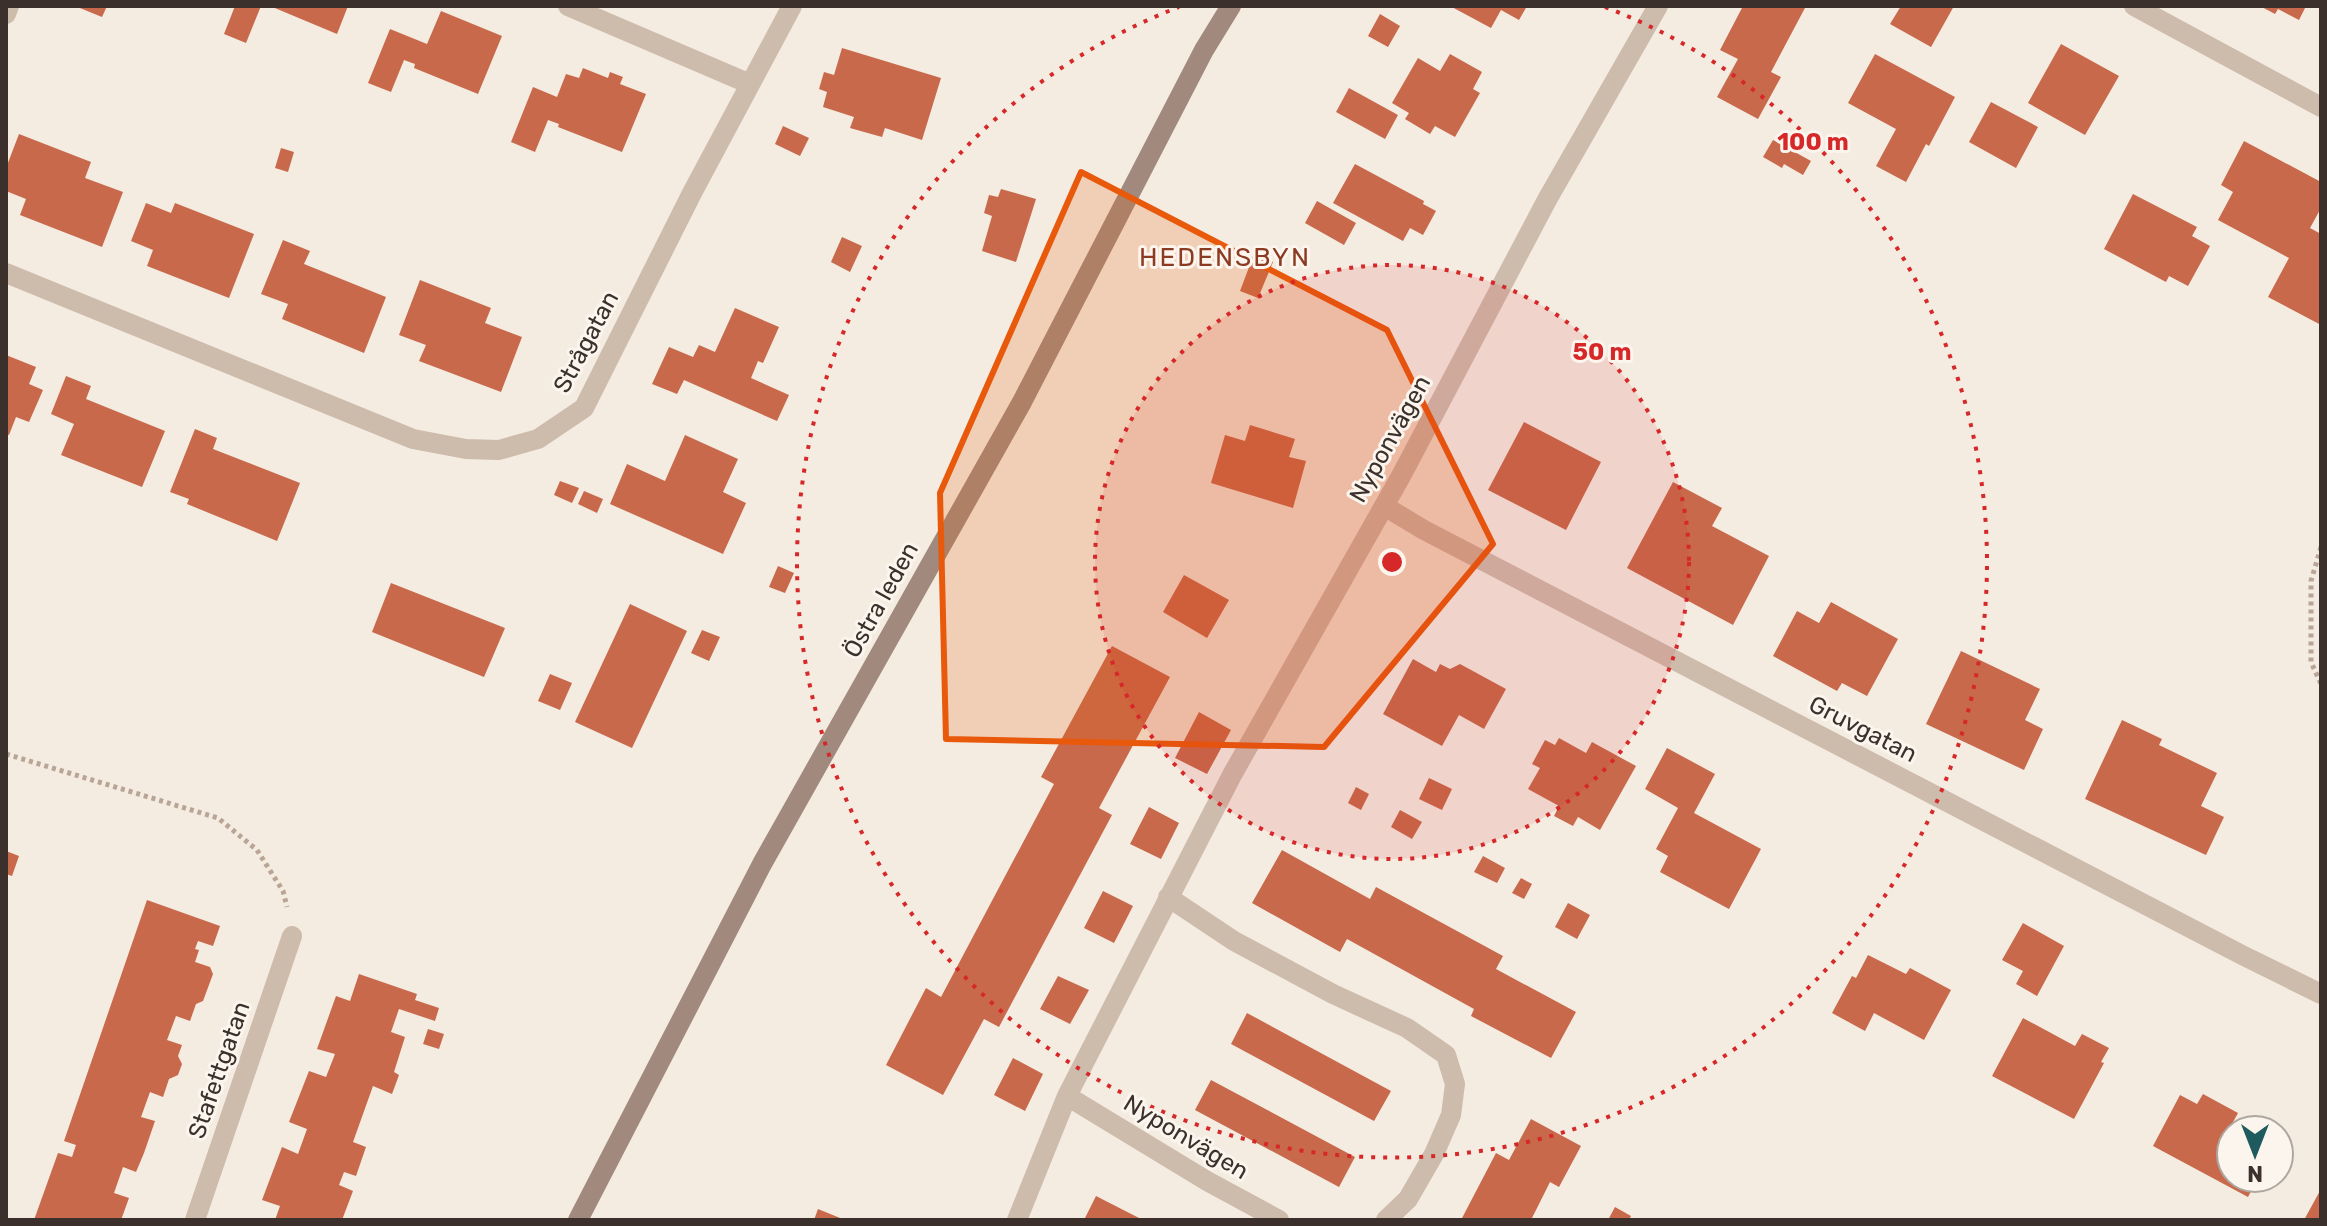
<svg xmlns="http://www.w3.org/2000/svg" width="2327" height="1226" viewBox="0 0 2327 1226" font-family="Rubik,sans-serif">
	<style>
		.building { fill: #c8694b }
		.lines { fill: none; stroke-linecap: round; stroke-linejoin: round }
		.path { stroke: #b9a596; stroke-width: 5; stroke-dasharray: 4 4; stroke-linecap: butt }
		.street { stroke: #cdbbac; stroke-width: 20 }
		.secondary { stroke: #a18a7d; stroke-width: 20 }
		.marked { fill: #e8590c; fill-opacity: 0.2; stroke: #e8590c; stroke-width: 6; stroke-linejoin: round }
		.ring { fill: none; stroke: #d62828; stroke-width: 4; stroke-dasharray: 4 8 }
		.labels { text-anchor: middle; stroke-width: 6; stroke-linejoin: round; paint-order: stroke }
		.street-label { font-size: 24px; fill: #3b302b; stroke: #fbf5ee }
		.neighbourhood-label { font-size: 26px; letter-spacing: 2px; fill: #8c3b22; stroke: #fbf5ee }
		.centre { fill: #d62828; stroke: #fbf5ee; stroke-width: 4 }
		.ring-label { font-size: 24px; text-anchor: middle; font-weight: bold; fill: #d62828; stroke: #fbf5ee; stroke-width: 6; stroke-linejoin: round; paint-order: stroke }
	</style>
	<rect width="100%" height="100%" fill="#f4ebe1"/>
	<path class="building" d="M75,6h32l-5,11z
		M235,6h26l-15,37 -22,-9z
		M270,6h78l-11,28z
		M1450,6h77l-8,14 -18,-10 -10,18z
		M1743,6h63l-35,66 10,5 -23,42 -41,-22 21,-38 -18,-9z
		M1901,6h53l-23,41 -41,-23z
		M2260,6h46l-7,14 -21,-11 -3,5z
		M441,11l61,25 -24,58 -64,-26 1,-4 -11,-4 -13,32 -23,-9 22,-54 37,15z
		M1380,14l20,12 -12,21 -20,-11z
		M2061,44l58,32 -34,59 -57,-32z
		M842,48l99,30 -19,62 -37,-12 -3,9 -32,-9 4,-11 -31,-10 4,-15 -8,-3 5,-17 10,3z
		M1450,54l32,18 -9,17 7,4 -25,44 -20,-11 -5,8 -25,-15 4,-6 -17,-10 26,-45 22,13z
		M1875,54l80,43 -26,49 -3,-2 -20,38 -30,-16 20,-37 -48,-26z
		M583,68l25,10 2,-6 13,5 -3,7 26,10 -24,58 -64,-25 1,-3 -11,-4 -13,32 -24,-10 22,-55 24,10 9,-23 13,4z
		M1349,88l49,27 -13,24 -49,-27z
		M1991,102l47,25 -22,41 -47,-26z
		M783,126l26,12 -9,18 -25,-12z
		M19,134l72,28 -6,16 38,14 -21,55 -82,-32 6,-16 -20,-8v-23z
		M1773,140l38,21 -8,14 -19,-11 -2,4 -19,-11z
		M2244,141l77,41v26l-11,20 11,6v91l-53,-28 21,-39 -71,-38 15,-28 -12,-7z
		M281,148l13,4 -6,20 -13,-4z
		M1355,164l69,37 -1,3 13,7 -13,24 -13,-7 -7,13 -70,-38z
		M1001,189l35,10 -20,63 -34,-11 10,-35 -8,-3 5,-18 9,2z
		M2133,194l64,33 -5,9 18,10 -22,40 -19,-10 -3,6 -62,-33z
		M1317,201l39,22 -12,22 -39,-22z
		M146,203l25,10 4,-10 79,31 -25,64 -82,-32 6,-16 -22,-9z
		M842,237l20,9 -12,26 -19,-10z
		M283,240l27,11 -6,13 82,33 -22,56 -82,-34 6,-15 -27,-10z
		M1254,254l19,8 -15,36 -18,-7z
		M420,280l71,28 -6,15 37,14 -21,55 -82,-31 7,-16 -27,-10z
		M735,308l44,19 -16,36 -5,-2 -7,17 38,17 -12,26 -93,-41 -7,14 -25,-10 17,-37 24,10 6,-12 16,7z
		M6,355l30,12 -7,17 14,6 -14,32 -13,-5 -7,18 -3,-1z
		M66,376l25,10 -5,13 79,32 -23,56 -81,-32 13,-31 -23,-10z
		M1524,422l77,40 -35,68 -78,-40z
		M1250,425l45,14 -6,18 17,4 -13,47 -82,-25 14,-48 20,6z
		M195,429l22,9 -4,11 87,34 -23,58 -90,-37 2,-5 -19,-7z
		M685,435l53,24 -15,33 23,11 -23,51 -113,-50 17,-40 38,17z
		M560,481l19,7 -7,15 -18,-8z
		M1673,482l49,26 -10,18 57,30 -36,69 -106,-57z
		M584,491l19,8 -6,14 -19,-9z
		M778,566l16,7 -9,20 -16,-6z
		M1184,575l45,25 -22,38 -44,-26z
		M391,583l114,45 -21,49 -112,-45z
		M1831,602l67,37 -31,57 -25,-13 -5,8 -64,-35 24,-45 22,12z
		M630,604l57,27 -55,117 -57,-26z
		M702,630l18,7 -11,24 -18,-8z
		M1112,646l58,31 -71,131 13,7 -113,212 -15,-8 -41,76 -57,-30 40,-77 15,9 113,-213 -13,-7z
		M1961,651l79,38 -15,31 18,9 -19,41 -98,-46z
		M1413,659l23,13 4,-8 10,5 10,-5 46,25 -22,40 -25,-14 -17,31 -59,-32z
		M550,674l22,9 -12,27 -22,-9z
		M1199,712l32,18 -24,44 -32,-16z
		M2122,720l40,19 -3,6 58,28 -16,33 23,11 -18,38 -121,-56z
		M1559,738l27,15 6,-11 44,24 -36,64 -22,-13 -5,9 -19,-10 5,-10 -31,-17 12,-21 -8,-4 13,-24 10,5z
		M1667,748l48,26 -21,39 67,36 -32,60 -69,-37 8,-16 -12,-7 22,-41 -33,-19z
		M1429,778l23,11 -10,21 -23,-11z
		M1356,787l13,7 -8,16 -13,-7z
		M1149,807l30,16 -18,36 -31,-15z
		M1400,810l22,12 -10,17 -21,-12z
		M1282,850l88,49 6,-12 127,69 -7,13 80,43 -25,46 -80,-42 3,-7 -127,-70 -7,13 -88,-49z
		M6,851l13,5 -7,20 -6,-2z
		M1483,856l22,12 -8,15 -23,-11z
		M1521,878l11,6 -8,15 -12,-6z
		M1103,891l30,15 -19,37 -30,-15z
		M147,900l73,26 -7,20 -15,-5 -3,8 4,1 -4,12 15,5 3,7 -10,27 -7,3 -6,17 -14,-5 -9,24 15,5 -4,11 4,8 -4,11 -9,4 -6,18 -13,-5 -9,25 14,4 -11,32 -8,19 -13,-5 -9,26 15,5 -8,22h-87l24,-67 14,4 4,-12 -12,-4z
		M1568,903l22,12 -13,24 -22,-12z
		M2023,923l41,23 -27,50 -21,-12 7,-13 -21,-11z
		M1868,955l38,19 4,-6 41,22 -27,50 -50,-27 -9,18 -33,-18 20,-37 4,2z
		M359,974l58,20 -2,6 24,8 -4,13 -36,-12 -8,23 14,5 -11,35 5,3 -7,19 -19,-8 -20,56 13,5 -10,29 -12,-4 -5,13 14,6 -11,29h-67l5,-14 -18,-6 20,-53 16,7 9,-25 -18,-7 20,-51 17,6 9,-23 -18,-5 19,-53 14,5z
		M1058,976l31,14 -19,34 -30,-15z
		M1247,1013l144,78 -17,30 -143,-77z
		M2023,1018l52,28 7,-12 27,14 -8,14 3,1 -30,56 -82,-43z
		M428,1029l16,5 -5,15 -16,-5z
		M1013,1058l30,16 -18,37 -31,-16z
		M1211,1080l144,77 -16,30 -144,-77z
		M2203,1094l35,19 -6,11 11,6h-12v48h27l-10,19 -95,-51 27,-51 17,9z
		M1531,1119l50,27 -22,41 -9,-5 -19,38h-70l35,-67 13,7z
		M2321,1189v31h-17z
		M1096,1196l47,24h-59z
		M1615,1207l16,9 -2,4h-21z
		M818,1209l27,11h-31z"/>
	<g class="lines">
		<path class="path" d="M2321,547l-10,34v81l10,22
			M6,754l212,64 39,32 26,41 4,16"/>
		<path class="street" d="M568,6l182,78
			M2134,6l187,101
			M6,14l3,-8
			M6,273l407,166 53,10 33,1 39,-11 46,-31 108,-215 100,-187
			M1384,506l40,24 820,426 77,38
			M1168,897l66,44 99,53 74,34 39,27 9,29 -4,31 -17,39 -26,45 -22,21
			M1067,1096l140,85 72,39
			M195,1220l97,-284
			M1017,1220l50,-124 165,-321 169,-299 147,-278 110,-192"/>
		<path class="secondary" d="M578,1220l184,-356 260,-462 182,-352 27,-44"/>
	</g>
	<path class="marked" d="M1081,172l306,158 106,214 -169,203 -378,-8 -6,-246z"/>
	<circle cx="1392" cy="562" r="297" fill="#d62828" fill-opacity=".12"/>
	<g class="ring">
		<circle cx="1392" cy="562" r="297"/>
		<path d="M1605 7A595 595 0 1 1 1179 7"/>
	</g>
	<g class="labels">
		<g class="street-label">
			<text transform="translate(586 342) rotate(-62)" y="8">Strågatan</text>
			<text transform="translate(1390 439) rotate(-61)" y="8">Nyponvägen</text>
			<text transform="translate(881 600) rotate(-61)" y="8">Östra leden</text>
			<text transform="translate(1863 729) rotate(27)" y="8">Gruvgatan</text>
			<text transform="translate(219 1070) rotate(-71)" y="8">Stafettgatan</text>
			<text transform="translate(1186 1137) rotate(31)" y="8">Nyponvägen</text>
		</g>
		<g class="neighbourhood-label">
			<text x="1225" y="266">HEDENSBYN</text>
		</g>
	</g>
	<circle cx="1392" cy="562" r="12" class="centre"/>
	<g class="ring-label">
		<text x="1813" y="150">100 m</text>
		<text x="1602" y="360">50 m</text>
	</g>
	<rect width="2327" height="1226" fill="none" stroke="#3b302b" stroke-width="16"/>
	<g transform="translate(2255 1154) rotate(180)"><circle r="38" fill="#fbf5ee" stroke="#aea6a0" stroke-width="2"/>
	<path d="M0-6L14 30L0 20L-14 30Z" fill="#1f5a5e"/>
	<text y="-12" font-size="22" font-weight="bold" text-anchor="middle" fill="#3b302b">N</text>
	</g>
</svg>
